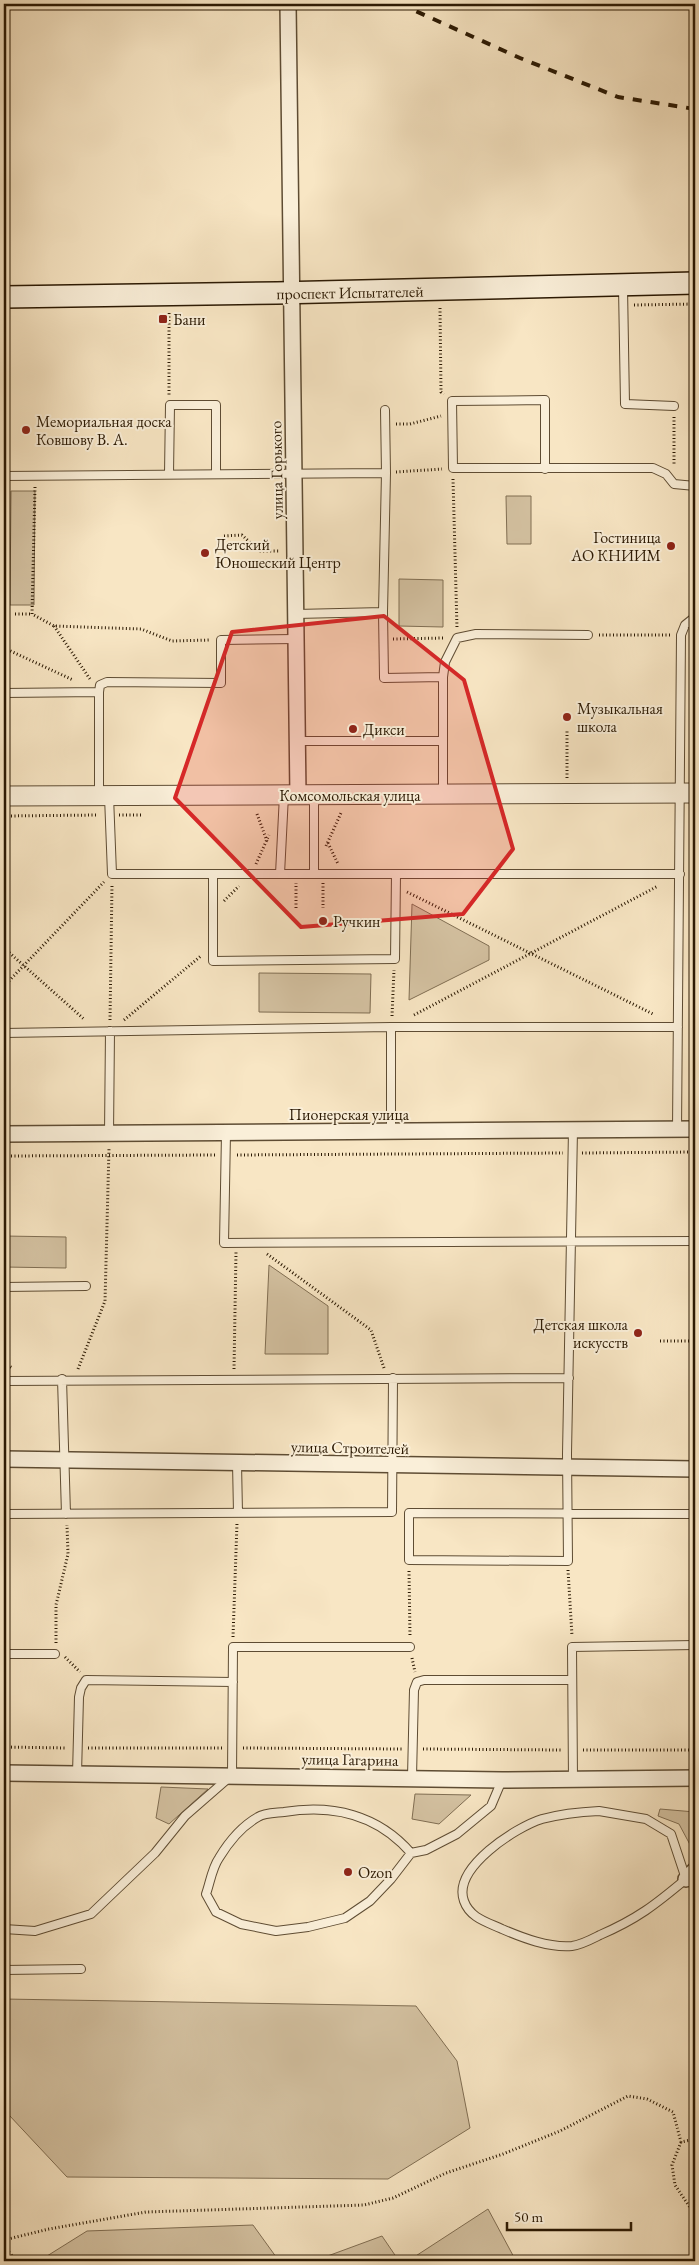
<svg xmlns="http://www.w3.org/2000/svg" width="699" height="2265" viewBox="0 0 699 2265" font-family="'EB Garamond',serif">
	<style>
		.green { fill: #d5c3a3; stroke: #806e53 }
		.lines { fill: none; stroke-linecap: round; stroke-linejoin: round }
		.service-casing { stroke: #5e4c33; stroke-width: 10 }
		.minor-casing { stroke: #5e4c33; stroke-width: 18 }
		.tertiary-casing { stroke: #5e4c33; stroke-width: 21 }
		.secondary-casing { stroke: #2b1903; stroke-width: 24 }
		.path { stroke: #2b1903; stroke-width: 3; stroke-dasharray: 1 2.5; stroke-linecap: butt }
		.service { stroke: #faefd9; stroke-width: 8 }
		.minor { stroke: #faefd9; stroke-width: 15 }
		.tertiary { stroke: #faefd9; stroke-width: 19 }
		.secondary { stroke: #faefd9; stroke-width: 21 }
		.rail { stroke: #2b1903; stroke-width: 4; stroke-dasharray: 9 9; stroke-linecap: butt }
		.marked { fill: #d62828; fill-opacity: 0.2; stroke: #d62828; stroke-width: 4; stroke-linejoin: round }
		.poi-dot { fill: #8f2418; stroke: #faefd9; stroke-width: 2 }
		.labels { text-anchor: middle; stroke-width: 4; stroke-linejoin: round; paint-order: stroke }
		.street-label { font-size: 16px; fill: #2b1903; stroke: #faefd9 }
		.poi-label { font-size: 16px; fill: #2b1903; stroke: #faefd9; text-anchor: start }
	</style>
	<rect width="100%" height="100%" fill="#f8e6c4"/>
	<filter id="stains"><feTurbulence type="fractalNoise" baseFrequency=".004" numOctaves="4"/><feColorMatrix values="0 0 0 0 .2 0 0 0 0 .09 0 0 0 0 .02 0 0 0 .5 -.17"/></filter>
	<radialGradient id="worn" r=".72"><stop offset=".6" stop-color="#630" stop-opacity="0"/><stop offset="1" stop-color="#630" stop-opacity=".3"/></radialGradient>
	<path class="green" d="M11,491h24l-1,114h-24z
		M506,496h25v48h-24z
		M399,579l44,1v47l-44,-1z
		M412,904l77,42v14l-80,40z
		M259,973l112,1 -1,39 -111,-1z
		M4,1236l62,1v31l-62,-1z
		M269,1265l59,41v48h-63z
		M161,1787l47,2 -39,35 -13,-6z
		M415,1794l56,1 -32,29 -27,-5z
		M660,1809l35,3v42l-16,-30 -21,-8z
		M4,1999l412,7 41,55 13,67 -82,51 -321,-2 -58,-62h-5z
		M488,2209l28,52h-108z
		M253,2225l26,36h-229l-3,-5 40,-25z
		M382,2236l17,25h-85z"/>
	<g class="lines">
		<defs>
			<path id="service" d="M623,287l2,117 49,2
				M4,400v214
				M545,469v-69l-93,1 1,67h200l13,6 8,10 21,2
				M169,474l1,-69h46v69
				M4,476l382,-3 -1,-63
				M383,612l3,-139
				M296,614l87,-2 1,66 59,-1
				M99,692l1,-7 7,-3 114,1v-43l75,-1
				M4,693l95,-1v104
				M297,741h146
				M443,795v-118l2,-15 12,-24 19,-4 112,1
				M109,796l3,78h568
				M213,874v87l182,-2 1,-85
				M280,874l4,-79
				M314,874v-79
				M391,1027h287
				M4,1033l387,-6v105
				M573,1130l-6,324c0,36 1,72 1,107l-159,-1v-47l286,1
				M677,1130l4,-495 4,-10 10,-8
				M226,1133l-2,110 471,-2
				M109,1134l1,-103
				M4,1287l82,-1
				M62,1379l4,135
				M4,1381l565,-3
				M237,1463l1,50
				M4,1514l388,-2 1,-134
				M4,1654h51
				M77,1774l2,-77 2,-9 5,-8 147,2
				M412,1777l2,-87 3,-8 7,-2h148
				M573,1780l-1,-133 123,-2
				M599,1811l47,8 25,15 15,45c-31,26 -49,40 -86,56 -8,4 -19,10 -28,11 -23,2 -49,-8 -70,-17 -15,-7 -32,-11 -38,-28 -12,-33 52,-74 78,-82 19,-5 37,-7 57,-8z
				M411,1853l-20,26 -21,22 -25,17 -37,9 -32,4 -35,-7 -25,-12 -10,-18c4,-11 6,-26 13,-36 9,-15 23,-32 39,-41 6,-4 18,-4 26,-5 49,-8 94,3 127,41l15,-3 31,-16 34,-28 11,-26
				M4,1929l31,2 56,-17 64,-61 30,-37 47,-41 1,-128h177
				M4,1970l77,-1"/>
			<path id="minor" d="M288,4l10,792
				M4,1134l691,-5
				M4,1459l691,10
				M4,1773l498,7 193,-2
				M686,1879l9,-9"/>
			<path id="tertiary" d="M4,796l691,-3"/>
			<path id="secondary" d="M4,297l273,-4 418,-10"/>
		</defs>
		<use href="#service" class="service-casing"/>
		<use href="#minor" class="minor-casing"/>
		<use href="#tertiary" class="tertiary-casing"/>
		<use href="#secondary" class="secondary-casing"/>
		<path class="path" d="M634,305l61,-1
			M440,308l1,84 3,2
			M169,313v82
			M5,389v-73
			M674,417v49
			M396,424h14l31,-8
			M396,472l46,-3
			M453,479l4,149
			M35,487l-3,127 22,12 87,3 31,12 38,-1
			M224,536l18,-1 17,16h21
			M15,614h17
			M54,626l36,53
			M599,635h71
			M393,639l51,-1
			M4,648l69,32
			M567,778v-47
			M257,814l10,27
			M119,815h22
			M4,816l94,-1
			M328,843l10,21
			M326,846l15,-33
			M256,864l13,-29
			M323,883v25
			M407,892l246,122
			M224,901l15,-15
			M296,908v-25
			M4,948l81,72
			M4,986l100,-104
			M414,1015l244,-129
			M392,1016l2,-46
			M110,1020l2,-136
			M124,1020l78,-65
			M582,1153l113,-1
			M237,1155l326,-2
			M4,1156l212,-1
			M267,1254l104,76 13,38
			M660,1341h35
			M4,1364l9,4
			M78,1369l27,-68 4,-153
			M234,1369l2,-117
			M568,1570l4,66
			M409,1571l1,66
			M233,1637l4,-114
			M56,1643v-38l12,-51 -1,-29
			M65,1657l15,15
			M412,1658l3,14
			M4,1747l63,1
			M88,1748h134
			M243,1748l159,1
			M423,1749l139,1
			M583,1750h112
			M681,2142l-9,23 3,20 20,30
			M4,2240l45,-11 97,-17 218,-7 29,-7 53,-25 57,-19 57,-23 68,-35 19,3 26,13 8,30 14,-3
			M4,2247l13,14"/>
		<use href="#service" class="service"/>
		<use href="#minor" class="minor"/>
		<use href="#tertiary" class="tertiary"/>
		<use href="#secondary" class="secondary"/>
		<path class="rail" d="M400,4l120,54 98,39 77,12"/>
	</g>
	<path class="marked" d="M384,616l80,64 49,169 -50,65 -162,13 -126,-129 57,-166z"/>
	<g class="poi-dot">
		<rect x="158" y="314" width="10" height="10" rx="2.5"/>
		<circle cx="26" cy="430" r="5"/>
		<circle cx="671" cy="546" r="5"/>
		<circle cx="205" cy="553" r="5"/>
		<circle cx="567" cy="717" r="5"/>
		<circle cx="353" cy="729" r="5"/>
		<circle cx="323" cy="921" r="5"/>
		<circle cx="638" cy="1333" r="5"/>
		<circle cx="348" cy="1872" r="5"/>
	</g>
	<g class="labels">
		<g class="street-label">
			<text transform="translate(350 292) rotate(-1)" y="6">проспект Испытателей</text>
			<text transform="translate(276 470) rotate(-91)" y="6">улица Горького</text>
			<text x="350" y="801">Комсомольская улица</text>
			<text x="349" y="1120">Пионерская улица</text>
			<text transform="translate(350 1447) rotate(1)" y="6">улица Строителей</text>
			<text transform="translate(350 1759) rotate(1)" y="6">улица Гагарина</text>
		</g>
		<g class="poi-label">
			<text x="173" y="325">Бани</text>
			<text x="36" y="427">Мемориальная доска<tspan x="36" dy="18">Ковшову В. А.</tspan></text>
			<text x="661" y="543" text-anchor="end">Гостиница<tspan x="661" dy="18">АО КНИИМ</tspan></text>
			<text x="215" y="550">Детский<tspan x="215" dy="18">Юношеский Центр</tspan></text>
			<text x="577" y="714">Музыкальная<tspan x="577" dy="18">школа</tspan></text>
			<text x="363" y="735">Дикси</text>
			<text x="333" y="927">Ручкин</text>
			<text x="628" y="1330" text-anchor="end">Детская школа<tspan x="628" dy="18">искусств</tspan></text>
			<text x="358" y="1878">Ozon</text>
		</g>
	</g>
	<rect width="699" height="2265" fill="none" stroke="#f8e6c4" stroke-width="20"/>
	<rect x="5" y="5" width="689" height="2255" fill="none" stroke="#2b1903" stroke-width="2.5"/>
	<rect x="10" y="10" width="679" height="2245" fill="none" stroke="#2b1903"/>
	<path d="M507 2222v8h124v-8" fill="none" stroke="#2b1903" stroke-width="2.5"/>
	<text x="514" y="2222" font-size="15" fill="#2b1903" stroke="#faefd9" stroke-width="4" paint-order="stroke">50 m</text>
	<rect width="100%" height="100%" filter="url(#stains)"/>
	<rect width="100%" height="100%" fill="url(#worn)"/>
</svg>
